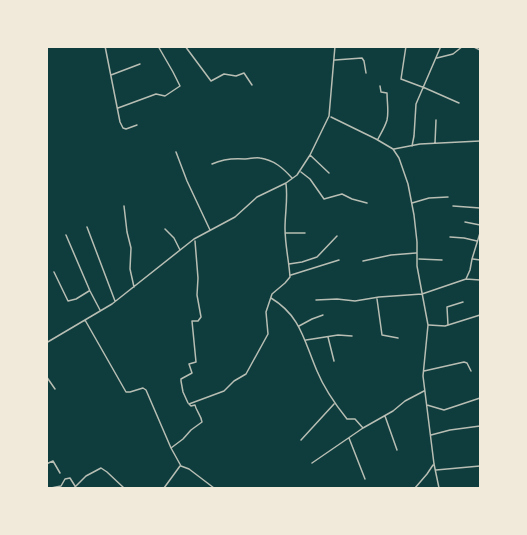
<svg xmlns="http://www.w3.org/2000/svg" width="527" height="535" viewBox="0 0 527 535" font-family="Inter,sans-serif">
	<style>
		.lines { fill: none; stroke-linecap: round; stroke-linejoin: round }
		.minor { stroke: #b8beb3; stroke-width: 1.5 }
	</style>
	<rect width="100%" height="100%" fill="#0f3d3e"/>
	<g class="lines">
		<path class="minor" d="M105,46l15,76 3,6 3,1 11,-4
			M185,46l26,35 13,-7 12,2 8,-3 8,12
			M406,46l-5,33 24,9 34,15
			M472,46l8,4
			M437,58l16,-4 10,-8
			M335,60l27,-2 2,3 2,12
			M111,75l29,-11
			M118,108l38,-14 9,2 15,-10 -7,-14 -15,-26
			M331,117l45,22 17,10 6,9 9,26 6,31 3,27v24l11,59 -5,51 11,88 5,24
			M378,139c3,-6 7,-12 9,-19 2,-8 0,-18 0,-27l-6,-1 -1,-6
			M435,143l1,-23
			M412,146l2,-10 2,-32 25,-58
			M394,149l26,-5 60,-3
			M176,152l11,29 23,49
			M310,155l19,18
			M212,164c11,-5 21,-6 33,-5 5,0 10,-2 15,-1 14,2 23,10 32,20
			M301,172l9,7 14,20 18,-5 10,5 15,4
			M412,203l17,-5 19,-1
			M124,206l3,26 4,16 -1,21 4,18
			M453,206l27,2
			M465,222l15,3
			M87,227l28,74
			M165,229l9,9 6,12
			M285,233h20
			M66,235l24,56 10,19
			M450,237l14,1 13,3
			M419,259l23,1
			M473,259l7,1
			M363,261l28,-6 25,-2
			M289,264l13,-2 15,-5 20,-21
			M54,272l14,29 8,-2 13,-8
			M291,275l48,-15
			M466,279l14,1
			M271,298c30,18 33,43 46,73 7,17 18,33 30,48h8l8,9
			M377,299l5,36 16,3
			M316,300l21,-1 18,2 24,-4 43,-3 44,-15 4,-9 2,-11 8,-26
			M85,320l41,72h4l13,-4 3,2 25,58 10,18 8,3 25,19
			M429,325l16,1 35,-11
			M448,325l-1,-18 16,-5
			M299,326l13,-7 11,-4
			M328,337l6,24
			M306,340l32,-5 14,1
			M46,343l66,-39 82,-65 41,-22 22,-20 29,-14 11,-8 13,-20 19,-39 6,-70
			M424,371l40,-9 3,1 4,8
			M46,376l9,13
			M188,403l-5,-11 -2,-11v-2l11,-6 -3,-9 7,-2 -4,-41h6l3,-4 -4,-22 1,-17 -3,-37
			M427,405l17,5 36,-12
			M385,416l12,34
			M431,435l19,-5 30,-4
			M349,438l16,41
			M301,440l33,-36
			M171,448l12,-9 8,-9 11,-8c-1,-7 -6,-11 -7,-17l-4,1 -2,-2 35,-13 10,-10 12,-7 22,-40 -2,-22 6,-18 13,-11 5,-6c-1,-16 -5,-32 -5,-49 0,-15 3,-29 1,-44
			M312,463l51,-35 30,-17 12,-10 19,-10
			M46,464l7,-3 7,12
			M436,470l44,-4
			M51,488l10,-2 4,-7 5,-1 5,8
			M74,488l12,-12 15,-8 6,4 17,16
			M164,488l16,-22
			M415,488l12,-14 6,-9"/>
	</g>
	<rect width="527" height="535" fill="none" stroke="#f1e9da" stroke-width="96"/>
</svg>
